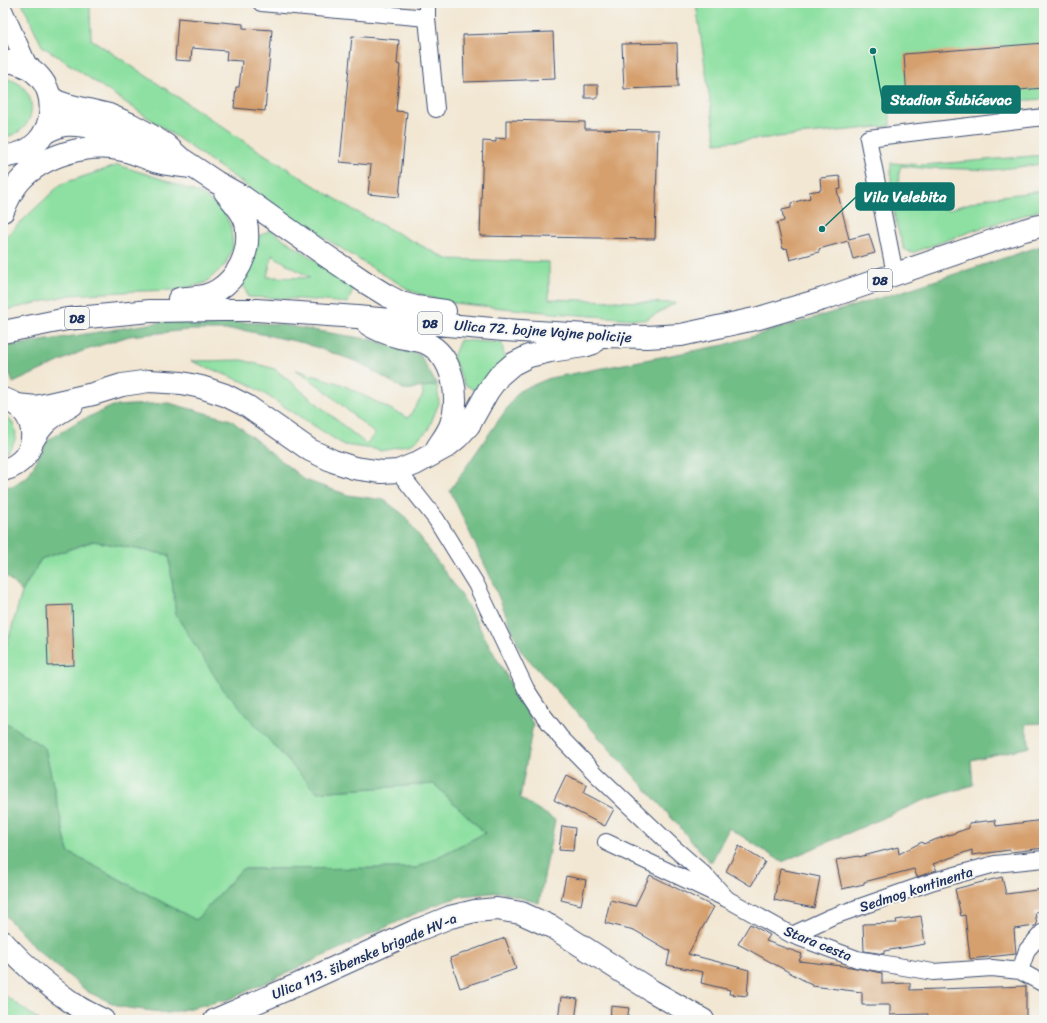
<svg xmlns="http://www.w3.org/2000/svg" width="1047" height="1023" viewBox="0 0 1047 1023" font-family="Sriracha,sans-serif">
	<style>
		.green { fill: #8de0a1; stroke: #548880; fill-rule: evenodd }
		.forest { fill: #72be87; stroke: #467672 }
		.building { fill: #d6a06e }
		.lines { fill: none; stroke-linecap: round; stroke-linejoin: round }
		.minor-casing { stroke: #3b4b70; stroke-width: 18 }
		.tertiary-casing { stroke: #3b4b70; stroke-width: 21 }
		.secondary-casing { stroke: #3b4b70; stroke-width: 24 }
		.primary-casing { stroke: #3b4b70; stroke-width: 24 }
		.minor { stroke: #fff; stroke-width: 16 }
		.tertiary { stroke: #fff; stroke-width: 19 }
		.secondary { stroke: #fff; stroke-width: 22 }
		.primary { stroke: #fff; stroke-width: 22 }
		.labels { text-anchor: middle; stroke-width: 4; stroke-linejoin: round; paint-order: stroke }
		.shield { fill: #f6f6f2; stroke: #5d6b8a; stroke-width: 1 }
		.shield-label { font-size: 13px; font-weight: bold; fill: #1b2f5e }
		.street-label { font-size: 14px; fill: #1b2f5e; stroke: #f6f6f2 }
		.leader { fill: none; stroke: #0f766e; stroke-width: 1.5 }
		.callout-dot { fill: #0f766e; stroke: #f6f6f2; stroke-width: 1.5 }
		.callout { fill: #0f766e; stroke: #0f766e; stroke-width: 1.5 }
		.callout-label { font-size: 15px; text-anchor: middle; font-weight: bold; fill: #fff }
	</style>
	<rect width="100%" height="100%" fill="#f6f6f2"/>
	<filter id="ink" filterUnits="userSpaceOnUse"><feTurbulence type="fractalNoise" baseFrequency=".025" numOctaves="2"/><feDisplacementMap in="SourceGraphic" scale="8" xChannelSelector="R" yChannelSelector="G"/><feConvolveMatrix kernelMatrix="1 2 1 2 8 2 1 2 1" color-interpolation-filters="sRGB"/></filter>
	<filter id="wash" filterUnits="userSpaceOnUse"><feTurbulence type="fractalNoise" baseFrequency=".012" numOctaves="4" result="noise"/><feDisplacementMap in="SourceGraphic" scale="16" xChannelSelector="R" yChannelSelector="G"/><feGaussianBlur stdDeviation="0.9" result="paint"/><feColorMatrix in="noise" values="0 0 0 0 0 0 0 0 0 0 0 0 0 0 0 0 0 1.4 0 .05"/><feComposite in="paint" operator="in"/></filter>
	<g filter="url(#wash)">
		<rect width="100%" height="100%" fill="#f2e7d3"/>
		<path class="green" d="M22,3h68l1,36 157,105 107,67 92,48 102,3v37l127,4 -31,17 -91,-7 -82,-8 -28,-3 -33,-11 -50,-30 -78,-50 -121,-84 -120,-81z
			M696,3h348v96l-154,11v16l-174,17z
			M3,78c38,5 38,55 0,59z
			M1044,155v54l-69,21 -58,21 -5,2 -8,-4 -7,-22 -6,-27v-37l32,2 39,-3zM1043,164l-1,27 -56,7 -38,12 -39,-9c-8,-14 -14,-19 -8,-35l30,3 4,-1 58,2z
			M118,165l44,14 39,15 22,16 8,17 2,20 -8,18 -20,18 -28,7 -37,1 -70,4 -67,16v-48l4,-28 54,-51z
			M270,230l84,56 -6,17 -48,-4 -52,-2 -6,-16 14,-43zM272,255l38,23 -43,-1z
			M460,340l42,3 3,20 -26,30 -15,-9 -11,-27z
			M242,360l33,9 91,75 9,-10 -53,-46 -26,-18 45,14 67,34 15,-23 -1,-8 15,-2 2,18 -11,27 -16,14 -31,6 -37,-5 -95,-61 -58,-23z
			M3,416c18,6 16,31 0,37z
			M94,541l75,14 7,60 140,177 118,-8 51,49 -69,35 -174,1 -46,51 -128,-68 -23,-104 -42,-27v-63l19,-66 19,-33z
			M3,994l36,26h-36z"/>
		<path class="forest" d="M1044,245v478l-19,1 5,23 -59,13 2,25 -51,16 -140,61 -53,-34 -18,35 -49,-56 -141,-156 -31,-75 -40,-86 69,-99 31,-13 174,-33 179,-54z
			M181,319l95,5 97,16 47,15 17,30 -32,5 -47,-28 -54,-19 -62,-13h-53l-60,6 -49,16 -67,31 -10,-30v-6z
			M169,403l62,17 74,60 43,15 36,5 20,15 58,81 71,128 -13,74 35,22 -16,83 -39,-11 -38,4 -30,10 -202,93 -62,14 -47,-6 -33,-15 -54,-45 -31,-34v-192l42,27 23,104 128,68 46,-51 174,-1 69,-35 -51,-49 -118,8 -94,-104 -46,-73 -7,-60 -76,-14 -52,18 -19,33 -19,-19v-86l9,-1 16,-10 20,-36 29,-18 36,-16z"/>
		<g id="blocks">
			<path class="building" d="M178,18l65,6v4l29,2 -7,81 -31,-3 2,-21h3l3,-26 -16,-1 1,-9 -35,-3 -1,13 -16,-1z
				M553,32l2,47 -91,3 -1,-47z
				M352,36l47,4 -2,24 3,1 -4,46 11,1 -8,85 -31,-3 3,-29 -31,-3z
				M677,43l1,44 -54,2 -2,-45z
				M1044,43v45l-137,11 -3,-45z
				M585,85h13v13h-13z
				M506,120l79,2v7l73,1 -3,109 -175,-3 3,-95 13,1v-4l10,1z
				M840,176l1,13 -4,1 12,49 20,-5 6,19 -22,6 -5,-18 -29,8v3l-29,8 -3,-12 -4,1 -6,-26 7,-2 -2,-11 9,-2v-5l19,-5 -1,-6 12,-2 -1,-12z
				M72,605l2,60 -26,1 -2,-60z
				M566,775l21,10 -3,8 30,16 -9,17 -51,-26z
				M995,820l1,6 48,-6v28l-33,4 -1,-2 -38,5v-5l-39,14 4,6 -20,7 -3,-8 -50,13v2l-22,5 -6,-29 23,-4v1l39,-10 1,7 23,-12 1,2 46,-16v-5z
				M562,826l13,2 -2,23 -14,-1z
				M739,846l26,16 -14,24 -25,-15z
				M780,869l40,8 -6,31 -40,-8z
				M650,875l64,32 -26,47 61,16 -2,26 -18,-2 1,-4 -29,-7 2,-11 -36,-7 3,-14 -36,-21 -29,-7 5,-23 25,6z
				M566,876l20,4 -5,25 -20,-5z
				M1002,877l4,17 38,-5v22l-9,1 2,13 -2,1 -21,3 2,25 -46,5 -5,-44 -4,1 -6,-27z
				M921,916l4,28 -41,7v3l-20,-3 -1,-27 34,-1 -1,-3z
				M750,924l20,11 -4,6 36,13 -3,7 52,6 31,6v11l28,-1v7l116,-4v34h-22v-2l-76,2v-6l-38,1v-10h-28v-13l-50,-6v-1l-7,-3v-1l-67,-37z
				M505,938l11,31 -56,19 -10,-30z
				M561,997l17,2 -3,21h-17z
				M611,1006l18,2 -2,12h-17z"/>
		</g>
	</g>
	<g filter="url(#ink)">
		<use href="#blocks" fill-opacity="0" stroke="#3b4b70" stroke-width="1"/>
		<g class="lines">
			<defs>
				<path id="minor" d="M261,3l166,15
					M427,3v15l9,91
					M895,274l-27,-136 176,-21
					M398,471l38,48 40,65 50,105 15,23 19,25 37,38 77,73 33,29 20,22
					M606,842l121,57 65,36 65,24 76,13 59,-4 28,3 24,13
					M792,935l39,-18 103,-36 61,-17 49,-5
					M1020,971l7,-21 15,-17 2,-1"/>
				<path id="tertiary" d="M3,11l25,56"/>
				<path id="secondary" d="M3,61c67,3 60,95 0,95
					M3,399c39,10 39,62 0,71
					M3,942c23,25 47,46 75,65 8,5 17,9 25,13
					M215,1020l84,-36 114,-52 37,-15 25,-6 22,-2 24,4 31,14 100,64 51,29"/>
				<path id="primary" d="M50,97l8,5 9,3 42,10 21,9 22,12 14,9 14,13 36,24 27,15 82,58 40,27 21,13 15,8 15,4 29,4
					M44,133c6,-3 13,-7 20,-8 24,-2 53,9 76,18
					M3,211c4,-10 9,-20 16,-29 23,-27 70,-40 104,-32 12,3 23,8 35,12 11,3 21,4 33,5
					M179,299c14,-3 25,0 39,-9 19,-12 31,-35 29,-58 0,-3 0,-6 -1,-9 -3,-12 -13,-21 -21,-31
					M368,324c9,6 20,10 31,13 9,2 18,2 27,6 28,13 34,55 25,81 -3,9 -9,16 -14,24
					M3,332l64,-13 83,-8 72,-1h34l101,7 147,13 100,6 43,1 34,-2 78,-17 64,-19 201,-69 20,-5
					M17,405l19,2 13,-3 44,-10 29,-9 27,-4 33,2 19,4 24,8 22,11 63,44 23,11 21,7 28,4 16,-1 17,-7 31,-17 12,-10 11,-12 19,-34 11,-15 14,-12 16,-8 21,-5 34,-5 9,-3
					M32,442c12,-22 20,-25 40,-37"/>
			</defs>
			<use href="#minor" class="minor-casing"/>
			<use href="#tertiary" class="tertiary-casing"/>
			<use href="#secondary" class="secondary-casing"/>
			<use href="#primary" class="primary-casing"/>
			<use href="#minor" class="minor"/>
			<use href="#tertiary" class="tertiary"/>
			<use href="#secondary" class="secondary"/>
			<use href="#primary" class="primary"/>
		</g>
	</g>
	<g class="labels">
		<g class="shield">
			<rect x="868" y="269" width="24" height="22" rx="3"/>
			<rect x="65" y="307" width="24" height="22" rx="3"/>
			<rect x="418" y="312" width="24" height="22" rx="3"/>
		</g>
		<g class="shield-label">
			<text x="880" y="285">D8</text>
			<text x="77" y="323">D8</text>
			<text x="430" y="328">D8</text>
		</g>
		<g class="street-label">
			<text transform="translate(543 331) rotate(4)" y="5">Ulica 72. bojne Vojne policije</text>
			<text transform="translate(916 889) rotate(-18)" y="5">Sedmog kontinenta</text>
			<text transform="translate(818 943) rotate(22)" y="5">Stara cesta</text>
			<text transform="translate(364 956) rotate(-23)" y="5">Ulica 113. šibenske brigade HV-a</text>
		</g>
	</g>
	<path class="leader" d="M873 51L882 99M822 229L856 197"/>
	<g class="callout-dot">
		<circle cx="873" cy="51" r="4"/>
		<circle cx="822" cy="229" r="4"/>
	</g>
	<g class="callout">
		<rect x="882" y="86" width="138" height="27" rx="4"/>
		<rect x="856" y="183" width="98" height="27" rx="4"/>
	</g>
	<g class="callout-label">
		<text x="951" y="105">Stadion Šubićevac</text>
		<text x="905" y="202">Vila Velebita</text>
	</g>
	<rect width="1047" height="1023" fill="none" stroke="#f6f6f2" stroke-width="16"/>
</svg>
